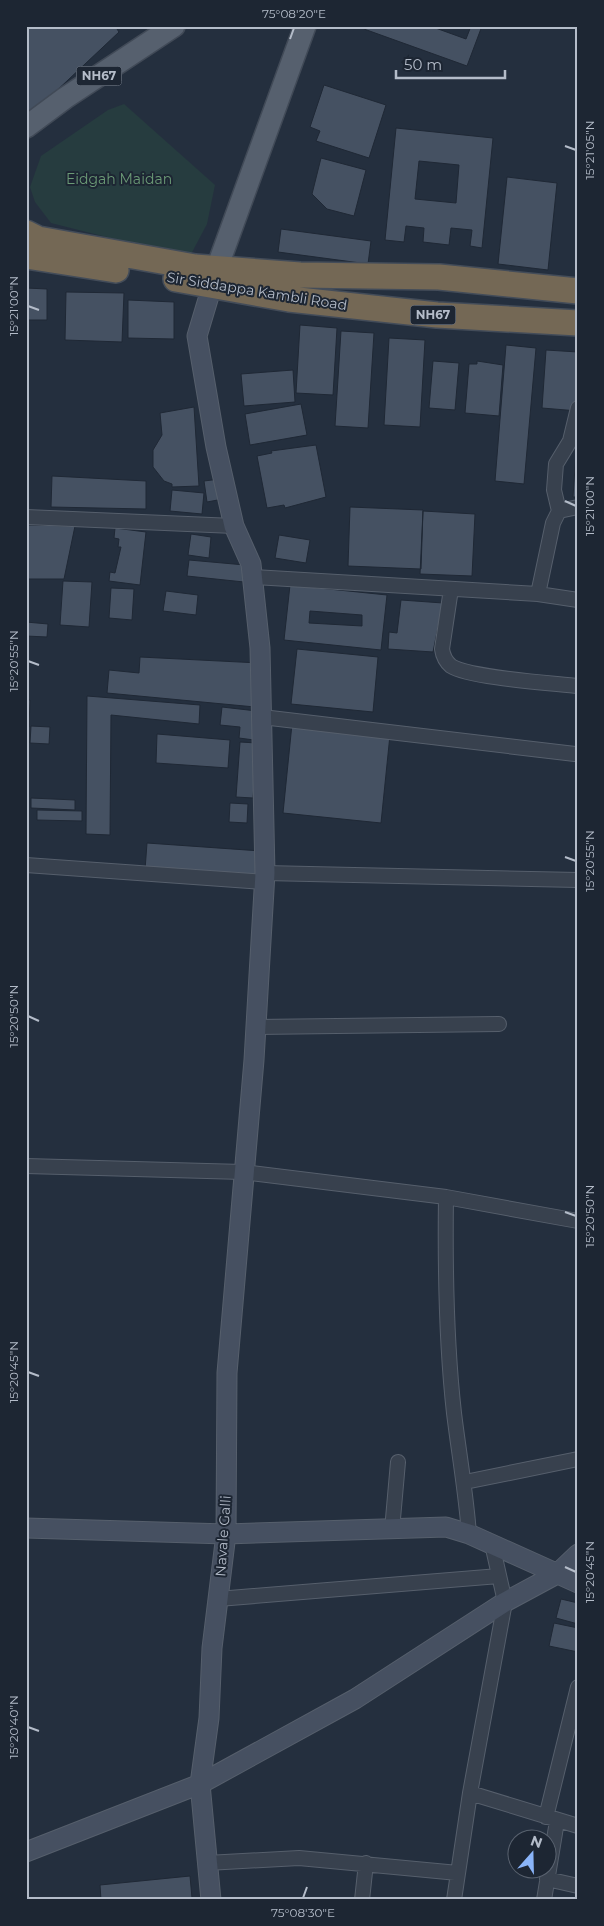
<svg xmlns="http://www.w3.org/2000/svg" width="604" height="1926" viewBox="0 0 604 1926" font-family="Montserrat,sans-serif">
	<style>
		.green { fill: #263c3f }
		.building { fill: #455162; stroke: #1f2835; fill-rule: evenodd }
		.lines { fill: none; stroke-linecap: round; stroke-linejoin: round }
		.street-casing { stroke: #565f6c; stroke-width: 16 }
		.secondary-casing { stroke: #565f6c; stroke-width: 21 }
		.primary-casing { stroke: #414a57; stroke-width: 24 }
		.highway-casing { stroke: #434c59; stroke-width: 28 }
		.street { stroke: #38414e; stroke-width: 14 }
		.secondary { stroke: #465061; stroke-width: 19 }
		.primary { stroke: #56606e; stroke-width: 21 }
		.highway { stroke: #746855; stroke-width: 25 }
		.ticks { fill: none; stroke: #b4bcc9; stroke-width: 2 }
		.labels { text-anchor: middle; stroke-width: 4; stroke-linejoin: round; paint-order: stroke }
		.shield { fill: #1d2633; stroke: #878f9c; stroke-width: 1 }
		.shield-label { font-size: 12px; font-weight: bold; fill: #b4bcc9 }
		.park-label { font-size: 14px; fill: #6b9a76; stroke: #1d2633 }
		.street-label { font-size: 14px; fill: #b4bcc9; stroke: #1d2633 }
		.neatline { fill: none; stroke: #b4bcc9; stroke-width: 2 }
		.ticks-label { font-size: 12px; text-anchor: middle; fill: #b4bcc9 }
	</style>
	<rect width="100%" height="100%" fill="#242f3e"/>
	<path class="green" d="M124,104l91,81 -8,39 -18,34 -138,-35 -16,-21 -5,-15 11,-31 67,-46z"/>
	<path class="building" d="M27,26h88l4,6 -85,80 -8,2z
		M365,26h65l36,13 5,-13h11l-15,40 -103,-37z
		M324,85l62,20 -17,53 -53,-17 4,-10 -10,-4z
		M396,128l97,10 -11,110 -12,-2 2,-16 -21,-2 -2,17 -26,-3 1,-14 -18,-2 -2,16 -19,-2zM419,161l40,4 -3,38 -41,-4z
		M321,158l45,12 -12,46 -27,-7 -15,-15z
		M507,177l50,6 -9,87 -50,-6z
		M281,229l90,12 -3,23 -90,-12z
		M26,288l21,1v31h-21z
		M66,292l58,1 -2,49 -57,-2z
		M128,300l46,2v37l-46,-1z
		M300,325l37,3 -4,67 -37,-2z
		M341,331l33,2 -6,95 -33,-2z
		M389,338l36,2 -5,87 -36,-2z
		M506,345l30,3 -12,136 -29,-3z
		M546,350l32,2v59l-36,-3z
		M433,361l26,2 -4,47 -26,-2z
		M477,361l26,4 -4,51 -34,-3 4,-49h8z
		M293,370l2,32 -51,4 -3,-32z
		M301,404l6,31 -57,10 -5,-31z
		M194,407l5,79 -27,1v-3l-8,-3 -11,-14v-17l9,-15 -2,-22z
		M578,423v74h-5z
		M316,445l10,52 -41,11 -1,-3 -17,3 -10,-52 15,-3 -1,-2z
		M52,476l94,5v28l-95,-2z
		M220,479l3,20 -16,3 -3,-21z
		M172,490l32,3 -2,21 -32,-3z
		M350,507l73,3 -2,59 -73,-3z
		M423,511l52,3 -3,62 -52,-2z
		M26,525l49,1 -11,53h-38z
		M115,528l31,4 -6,53 -31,-4 1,-9 5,1 6,-26h-3l1,-8 -5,-1z
		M191,534l20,3 -2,21 -21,-3z
		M279,535l31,5 -4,23 -31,-5z
		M189,560l56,5 -1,17 -57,-6z
		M63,581l29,1 -3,45 -29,-2z
		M290,585l97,10 -6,55 -97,-10zM310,611l52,4v11l-53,-3z
		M111,588l23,1 -2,31 -23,-2z
		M166,591l32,4 -2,20 -33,-4z
		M401,600l42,3 -10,49 -45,-3 1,-17 8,1z
		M26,622l22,2 -1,13 -21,-1z
		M297,649l81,8 -5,55 -82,-8z
		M140,657l119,6 -4,44 -148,-14 2,-23 30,3z
		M87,696l113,9 -1,19 -88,-9 -1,120 -24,-1z
		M26,700h4l-1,27h-3z
		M222,707l35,4 -3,29 -15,-2 1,-11 -20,-2z
		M292,724l98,11 -9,88 -98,-10z
		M31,726l19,1 -1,17 -19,-1z
		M157,734l73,6 -2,28 -72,-5z
		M240,742l17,1 -4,55 -17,-1z
		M31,798l44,2v10l-44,-2z
		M230,803l18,1 -1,19 -18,-1z
		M37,810l45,1v10l-45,-1z
		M147,843l114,8 -2,27 -114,-8z
		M561,1599l17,4v21l-22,-6z
		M554,1623l24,5v24l-29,-6z
		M190,1876l2,22 -91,2 -1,-15z"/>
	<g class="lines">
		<defs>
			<path id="street" d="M559,511l-5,-21 2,-26 14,-23 8,-33
				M26,517l208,9
				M253,577l285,17 40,6
				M451,589l-9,60c1,7 3,12 9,17 19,12 101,17 127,20
				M538,594l15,-71 6,-12 19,-4
				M262,717l313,37
				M26,865l239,17
				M265,873l313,7
				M256,1027l243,-3
				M26,1166l217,6 203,25 132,24
				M446,1197c-1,72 0,144 8,216 5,41 12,80 15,121
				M465,1482l113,-23
				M392,1530l6,-68
				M492,1544l13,58 -35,191 108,33
				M218,1599l281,-23
				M546,1817l32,-130
				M207,1863l92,-5 159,15
				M547,1879l31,7
				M362,1900l4,-37
				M454,1900l16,-107
				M544,1900l13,-79"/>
			<path id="secondary" d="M26,1528l200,6 220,-7 23,7 109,49
				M26,1852l174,-68 155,-85 150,-97 52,-28 21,-20
				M211,1900l-11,-116 9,-66 3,-70 14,-114 1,-161 27,-313 11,-187 -5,-225 -9,-84 -17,-38 -18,-79 -19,-111 15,-50"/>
			<path id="primary" d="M26,127l39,-29 109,-72
				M217,268l88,-242"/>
			<path id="highway" d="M26,233l12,6 157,28 105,8 139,2 139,14
				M26,256l90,14
				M176,279l113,20 148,16 141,8"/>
		</defs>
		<use href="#street" class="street-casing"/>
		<use href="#secondary" class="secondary-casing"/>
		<use href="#primary" class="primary-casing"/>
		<use href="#highway" class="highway-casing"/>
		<use href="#street" class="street"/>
		<use href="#secondary" class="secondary"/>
		<use href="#primary" class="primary"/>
		<use href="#highway" class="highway"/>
	</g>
	<path class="ticks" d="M290,39l4,-11M565,146l11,4M28,306l11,4M565,501l11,5M28,661l11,4M565,857l11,4M28,1016l11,5M565,1212l11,4M28,1372l11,4M565,1567l11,5M28,1727l11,4M303,1898l4,-11"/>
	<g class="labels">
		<g class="shield">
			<rect x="76.5" y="66.5" width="45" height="19" rx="4"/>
			<rect x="410.5" y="305.5" width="45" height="19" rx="4"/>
		</g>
		<g class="shield-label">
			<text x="99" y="80">NH67</text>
			<text x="433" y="319">NH67</text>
		</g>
		<g class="park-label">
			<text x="119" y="184">Eidgah Maidan</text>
		</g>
		<g class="street-label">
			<text transform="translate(257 291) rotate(9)" y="5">Sir Siddappa Kambli Road</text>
			<text transform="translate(223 1536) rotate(-86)" y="5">Navale Galli</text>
		</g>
	</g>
	<rect width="604" height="1926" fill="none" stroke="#1d2633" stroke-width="55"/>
	<g transform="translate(532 1854) rotate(20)"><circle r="24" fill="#1d2633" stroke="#59626f"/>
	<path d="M0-4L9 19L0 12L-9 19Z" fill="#8ab4f8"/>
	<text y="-8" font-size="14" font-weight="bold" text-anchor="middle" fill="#b4bcc9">N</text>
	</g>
	<path d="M396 70v8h109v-8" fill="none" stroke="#b4bcc9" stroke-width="2.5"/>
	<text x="404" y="70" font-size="15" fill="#b4bcc9" stroke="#1d2633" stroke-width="4" paint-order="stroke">50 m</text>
	<rect x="28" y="28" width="548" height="1870" class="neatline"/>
	<g class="ticks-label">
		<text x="294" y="18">75°08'20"E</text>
		<text transform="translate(590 150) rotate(-90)" y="4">15°21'05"N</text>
		<text transform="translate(14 306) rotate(-90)" y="4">15°21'00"N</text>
		<text transform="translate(590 506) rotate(-90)" y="4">15°21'00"N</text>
		<text transform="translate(14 661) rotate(-90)" y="4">15°20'55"N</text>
		<text transform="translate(590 861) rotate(-90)" y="4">15°20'55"N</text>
		<text transform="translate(14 1016) rotate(-90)" y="4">15°20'50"N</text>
		<text transform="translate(590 1216) rotate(-90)" y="4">15°20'50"N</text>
		<text transform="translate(14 1372) rotate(-90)" y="4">15°20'45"N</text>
		<text transform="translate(590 1572) rotate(-90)" y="4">15°20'45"N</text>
		<text transform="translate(14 1727) rotate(-90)" y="4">15°20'40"N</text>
		<text x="303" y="1917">75°08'30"E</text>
	</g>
</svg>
